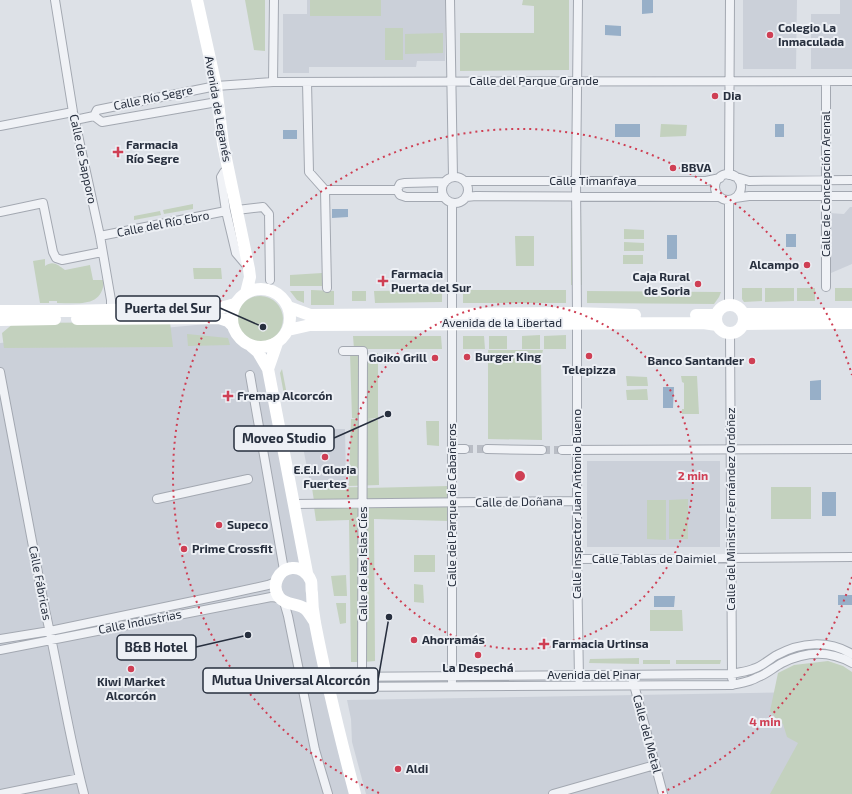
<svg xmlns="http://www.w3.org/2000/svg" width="852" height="794" viewBox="0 0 852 794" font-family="'Exo 2',sans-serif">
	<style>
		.built { fill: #cbd0d9 }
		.green { fill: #c3d1be }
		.water { fill: #97afc8 }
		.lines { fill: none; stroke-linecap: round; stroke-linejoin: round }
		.street-tunnel { stroke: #b9bdc5; stroke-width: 8; stroke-dasharray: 8 4; stroke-linecap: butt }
		.street-casing { stroke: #a3a8b1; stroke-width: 10 }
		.street { stroke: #f0f2f6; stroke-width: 8 }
		.secondary { stroke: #fff; stroke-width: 12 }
		.ring { fill: none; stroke: #cf3f54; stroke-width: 2; stroke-dasharray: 2 4 }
		.poi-dot { fill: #cf3f54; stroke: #edf0f5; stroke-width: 1.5 }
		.labels { text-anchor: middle; stroke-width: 4; stroke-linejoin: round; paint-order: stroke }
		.poi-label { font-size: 12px; font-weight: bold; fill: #272f3e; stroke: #edf0f5; text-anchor: start }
		.street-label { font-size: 12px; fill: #272f3e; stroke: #edf0f5 }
		.centre { fill: #cf3f54; stroke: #edf0f5; stroke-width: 2 }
		.ring-label { font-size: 12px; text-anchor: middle; font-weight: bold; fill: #cf3f54; stroke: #edf0f5; stroke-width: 4; stroke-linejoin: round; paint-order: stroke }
		.leader { fill: none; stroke: #272f3e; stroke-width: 1.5 }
		.callout-dot { fill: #272f3e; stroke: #edf0f5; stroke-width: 1.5 }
		.callout { fill: #edf0f5; stroke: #272f3e; stroke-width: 1.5 }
		.callout-label { font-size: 13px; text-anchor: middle; font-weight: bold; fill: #272f3e }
	</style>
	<rect width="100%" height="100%" fill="#dde1e7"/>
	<path class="built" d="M307,0h138v61h-28l-1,6h-107v6h-26v-59h24z
		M743,0h54l-1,69h-53z
		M840,0h12v69h-41v-55h29z
		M850,207h2v57l-21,9 -2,-60 15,1z
		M261,319l45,264 49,211h-355v-451z
		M320,429h25l1,54h-36l-10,-51 18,-1z
		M587,461h133v86h-133z
		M803,692l49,102h-486l-14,-52 -1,-23 -4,-19z"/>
	<path class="green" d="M245,0h20v51l-11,-1z
		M310,0h71v16h-71z
		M523,0h46v70l-109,1v-38h74v-27l-12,-1z
		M385,28h18v32h-18z
		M443,33v20l-38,1v-20z
		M661,124l26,1 -1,11 -26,1z
		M193,204v5l-29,5 -1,-4z
		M571,208h10l1,77h-11z
		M160,211l1,4 -27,5v-4z
		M624,229l20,1v9h-20z
		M515,236h19v30h-18z
		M624,242l20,1v8h-20z
		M623,255h20v9h-20z
		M45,259v7c8,-6 13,-1 20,4l25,-5 3,15h11c-1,28 -26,23 -47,23v-2h-8v2h-9l-7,-42z
		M193,268h28l1,11h-28z
		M322,273l1,13h-33v-11z
		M742,288h20v13l-18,1 -2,-3z
		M765,288h29v13l-29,1z
		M797,288h18v13h-18z
		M835,288h17v13h-17z
		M311,290l23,1v14h-23z
		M442,290v12l-67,1 -1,-12z
		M463,290h103v13h-103z
		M290,291h14v12l-7,-3z
		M352,291h14v10h-14z
		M587,291l134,1 -2,5 -5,7 -127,-1z
		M237 319a23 23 0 1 1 46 0a23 23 0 1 1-46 0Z
		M170,322l3,25 -169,1 -2,-15 12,-10z
		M187,334l41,4 2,7 -42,1z
		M540,335v14h-18v-13z
		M566,335v14h-22v-13z
		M353,336h88l1,13h-88z
		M463,336h21l1,13h-22z
		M489,336h18v13h-18z
		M488,350h55l-2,8 1,82 -54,-1z
		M350,353h28v65l-11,1 11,1 1,65 -30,1 2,-67h8l-7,-1z
		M282,369l6,31h-3l-5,-27z
		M626,376l21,1 1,9h-21z
		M681,376h16l2,38h-17v-5h2v-26l-2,-1z
		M647,389l1,11h-21l-1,-10z
		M426,421h13v25l-12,-1z
		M448,486v14l-82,1v-13z
		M361,487v15l-47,-1 -2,-13z
		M771,487h40v32h-40z
		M688,499v40h-19v-39z
		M647,500h19v40l-19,-1z
		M449,506v15l-75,-2 1,142 -11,1 2,-155z
		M314,507h46v155h-9l-2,-142 -33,1z
		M414,555h21v17h-21z
		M346,575l1,21h-13l-3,-20z
		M414,584l9,1 1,18 -10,-1z
		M336,603h10v20l-6,1z
		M650,610h32l1,21h-33z
		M639,658v6l-50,-1 1,-4z
		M643,660h27v4h-27z
		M676,660h45l-1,4h-44z
		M828,661l15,5 9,6v122h-82l28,-51 -11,-6 -4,-13 -5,-3 -8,-10 8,-38 16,-8z"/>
	<path class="water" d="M642,0h11v13l-11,1z
		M605,25l16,1v10l-16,-1z
		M615,124h25v13h-25z
		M775,124h9v13h-9z
		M283,130h14v9h-14z
		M332,209h16v8l-16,1z
		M786,234h10v13h-10z
		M667,235h10v24h-10z
		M821,380v20h-11v-19z
		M663,387h11l-1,21h-10z
		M822,492h14v24h-14z
		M838,595h14v10h-14z
		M654,596h21l-1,11h-20z"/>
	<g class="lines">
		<path class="street-tunnel" d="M465,449h22
			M542,450h20"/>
		<defs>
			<path id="street" d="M55,0l18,112 27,124 11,64v13
				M450,0l3,177
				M273,82l1,-82
				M307,82l2,90 16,18 2,98
				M94,116l3,-6 119,-24 57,-4 579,-1
				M75,120l19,-4 8,6 115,-20
				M0,126l73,-14
				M229,171l-5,1 -3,5 5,34 10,42 11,13
				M715 187a13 13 0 1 1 26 0a13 13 0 1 1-26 0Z
				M729,175l1,-175
				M733,176l16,5 103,-1
				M442 190a13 13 0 1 1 26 0a13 13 0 1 1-26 0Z
				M465,181h241l14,-3
				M325,190h72
				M444,197h-38l-6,-2 -3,-5 3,-6 5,-1 40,-1
				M466,197l10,-1 244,1
				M735,198l14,-2h103
				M237,210l26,-3 6,7 1,66
				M0,212l43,-9 10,49 3,6 6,2 40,-8
				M100,236l126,-25
				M826,287v-205
				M729,305v-105
				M452,314v-111
				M577,314l-1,-133 2,-181
				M577,323v236l2,120
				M730,333l2,345
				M343,351h20l-1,325
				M0,372l45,238c14,61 23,123 39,184
				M250,375l34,195
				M452,449h13
				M487,449l55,1
				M562,450l290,-1
				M157,499l91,-20
				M294,504l283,-3
				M577,559l275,-2
				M284,602l4,14 27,134 13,44
				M0,639l50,-8 177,-37 41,-9 8,-3
				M0,650l271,-53 9,1
				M327,677l405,-3c7,-2 14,-2 21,-5 9,-2 16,-10 24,-14 24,-13 51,-15 75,-1
				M452,681v-357
				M633,681l30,113
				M329,687l403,-2c9,-2 18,-3 26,-8 9,-3 16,-10 24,-14 24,-12 47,-13 70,0
				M0,794l80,-16
				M553,794l102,-29"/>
		</defs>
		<use href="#street" class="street-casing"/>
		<use href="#street" class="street"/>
		<path class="secondary" d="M197,0l19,86 7,58 26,125 1,8 -4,16
			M232 318a29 29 0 1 1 58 0a29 29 0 1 1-58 0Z
			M716 319a14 14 0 1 1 28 0a14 14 0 1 1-28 0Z
			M288,307l22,8 265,-2 60,2
			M0,311h69l155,-4 11,-3
			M743,314h109
			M696,315h20
			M77,319l142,-1 9,3 5,5
			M0,320l55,-1
			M743,324l109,-1
			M288,330l22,-5 393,-2 14,2
			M251,346l7,6 10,17 39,204
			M268,369l9,-26
			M315,622c-4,-5 -6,-11 -11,-14 -8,-5 -19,-3 -25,-11 -8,-11 -1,-28 13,-29 8,-1 16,5 19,13 1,3 0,8 1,12 0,10 1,20 3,30 11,57 25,114 40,171"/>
	</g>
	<g class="ring">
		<circle cx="520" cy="476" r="173"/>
		<path d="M852 577A347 347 0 0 1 661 793M379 793A347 347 0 1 1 852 375"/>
	</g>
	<g class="poi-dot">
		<circle cx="770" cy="35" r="4"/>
		<circle cx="715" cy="96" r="4"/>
		<path d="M116 146h4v4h4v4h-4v4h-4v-4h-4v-4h4z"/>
		<circle cx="673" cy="168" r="4"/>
		<circle cx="807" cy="265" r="4"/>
		<path d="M381 275h4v4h4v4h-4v4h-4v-4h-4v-4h4z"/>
		<circle cx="698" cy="284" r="4"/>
		<circle cx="589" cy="356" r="4"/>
		<circle cx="467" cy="357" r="4"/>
		<circle cx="435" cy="358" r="4"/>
		<circle cx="752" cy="361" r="4"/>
		<path d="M226 390h4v4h4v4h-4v4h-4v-4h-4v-4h4z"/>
		<circle cx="325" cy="457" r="4"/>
		<circle cx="219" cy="525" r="4"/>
		<circle cx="184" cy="549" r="4"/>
		<circle cx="414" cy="640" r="4"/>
		<path d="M542 638h4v4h4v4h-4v4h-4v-4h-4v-4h4z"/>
		<circle cx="478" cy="655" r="4"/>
		<circle cx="131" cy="669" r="4"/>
		<circle cx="398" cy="769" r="4"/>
	</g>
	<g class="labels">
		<g class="poi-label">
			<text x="778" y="32">Colegio La<tspan x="778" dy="14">Inmaculada</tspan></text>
			<text x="723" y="100">Dia</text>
			<text x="126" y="149">Farmacia<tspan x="126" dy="14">Río Segre</tspan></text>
			<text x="681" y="172">BBVA</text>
			<text x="799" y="269" text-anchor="end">Alcampo</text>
			<text x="391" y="278">Farmacia<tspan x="391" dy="14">Puerta del Sur</tspan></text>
			<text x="690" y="281" text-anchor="end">Caja Rural<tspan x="690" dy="14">de Soria</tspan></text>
			<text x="475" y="361">Burger King</text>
			<text x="427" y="362" text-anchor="end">Goiko Grill</text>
			<text x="744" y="365" text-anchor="end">Banco Santander</text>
			<text x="589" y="374" text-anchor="middle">Telepizza</text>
			<text x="237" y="400">Fremap Alcorcón</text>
			<text x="325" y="474" text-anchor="middle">E.E.I. Gloria<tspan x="325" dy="14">Fuertes</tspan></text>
			<text x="227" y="529">Supeco</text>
			<text x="192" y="553">Prime Crossfit</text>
			<text x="422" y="644">Ahorramás</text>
			<text x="552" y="648">Farmacia Urtinsa</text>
			<text x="478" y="672" text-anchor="middle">La Despechá</text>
			<text x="131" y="686" text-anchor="middle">Kiwi Market<tspan x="131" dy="14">Alcorcón</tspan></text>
			<text x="406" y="773">Aldi</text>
		</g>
		<g class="street-label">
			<text x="534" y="85">Calle del Parque Grande</text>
			<text transform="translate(153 98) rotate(-12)" y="4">Calle Río Segre</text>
			<text transform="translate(218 109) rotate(80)" y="4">Avenida de Leganés</text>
			<text transform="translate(83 159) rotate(78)" y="4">Calle de Sapporo</text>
			<text x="593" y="185">Calle Timanfaya</text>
			<text transform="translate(826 184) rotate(-90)" y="4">Calle de Concepción Arenal</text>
			<text transform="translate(163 224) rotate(-11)" y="4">Calle del Río Ebro</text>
			<text x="502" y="327">Avenida de la Libertad</text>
			<text transform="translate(519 502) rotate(-1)" y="4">Calle de Doñana</text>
			<text transform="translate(577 504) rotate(-90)" y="4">Calle Inspector Juan Antonio Bueno</text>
			<text transform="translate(452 505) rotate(-90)" y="4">Calle del Parque de Cabañeros</text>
			<text transform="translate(731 509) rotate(-90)" y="4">Calle del Ministro Fernández Ordóñez</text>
			<text x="654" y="563">Calle Tablas de Daimiel</text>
			<text transform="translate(363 564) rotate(-90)" y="4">Calle de las Islas Cíes</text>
			<text transform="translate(40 583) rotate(79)" y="4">Calle Fábricas</text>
			<text transform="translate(140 622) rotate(-11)" y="4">Calle Industrias</text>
			<text x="594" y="679">Avenida del Pinar</text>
			<text transform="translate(647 734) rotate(75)" y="4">Calle del Metal</text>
		</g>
	</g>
	<circle cx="520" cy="476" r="6" class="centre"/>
	<g class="ring-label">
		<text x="693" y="480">2 min</text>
		<text x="765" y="726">4 min</text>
	</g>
	<path class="leader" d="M263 327L220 308M388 414L334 438M248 635L196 647M389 617L378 680"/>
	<g class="callout-dot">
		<circle cx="263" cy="327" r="4"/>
		<circle cx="388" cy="414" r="4"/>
		<circle cx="248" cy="635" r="4"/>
		<circle cx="389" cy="617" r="4"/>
	</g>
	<g class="callout">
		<rect x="116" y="296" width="104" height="25" rx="4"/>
		<rect x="234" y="426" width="100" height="25" rx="4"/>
		<rect x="117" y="635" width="79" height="25" rx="4"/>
		<rect x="203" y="668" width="175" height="25" rx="4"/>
	</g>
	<g class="callout-label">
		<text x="168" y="313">Puerta del Sur</text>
		<text x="284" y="443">Moveo Studio</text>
		<text x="156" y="652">B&amp;B Hotel</text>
		<text x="291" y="685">Mutua Universal Alcorcón</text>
	</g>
</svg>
